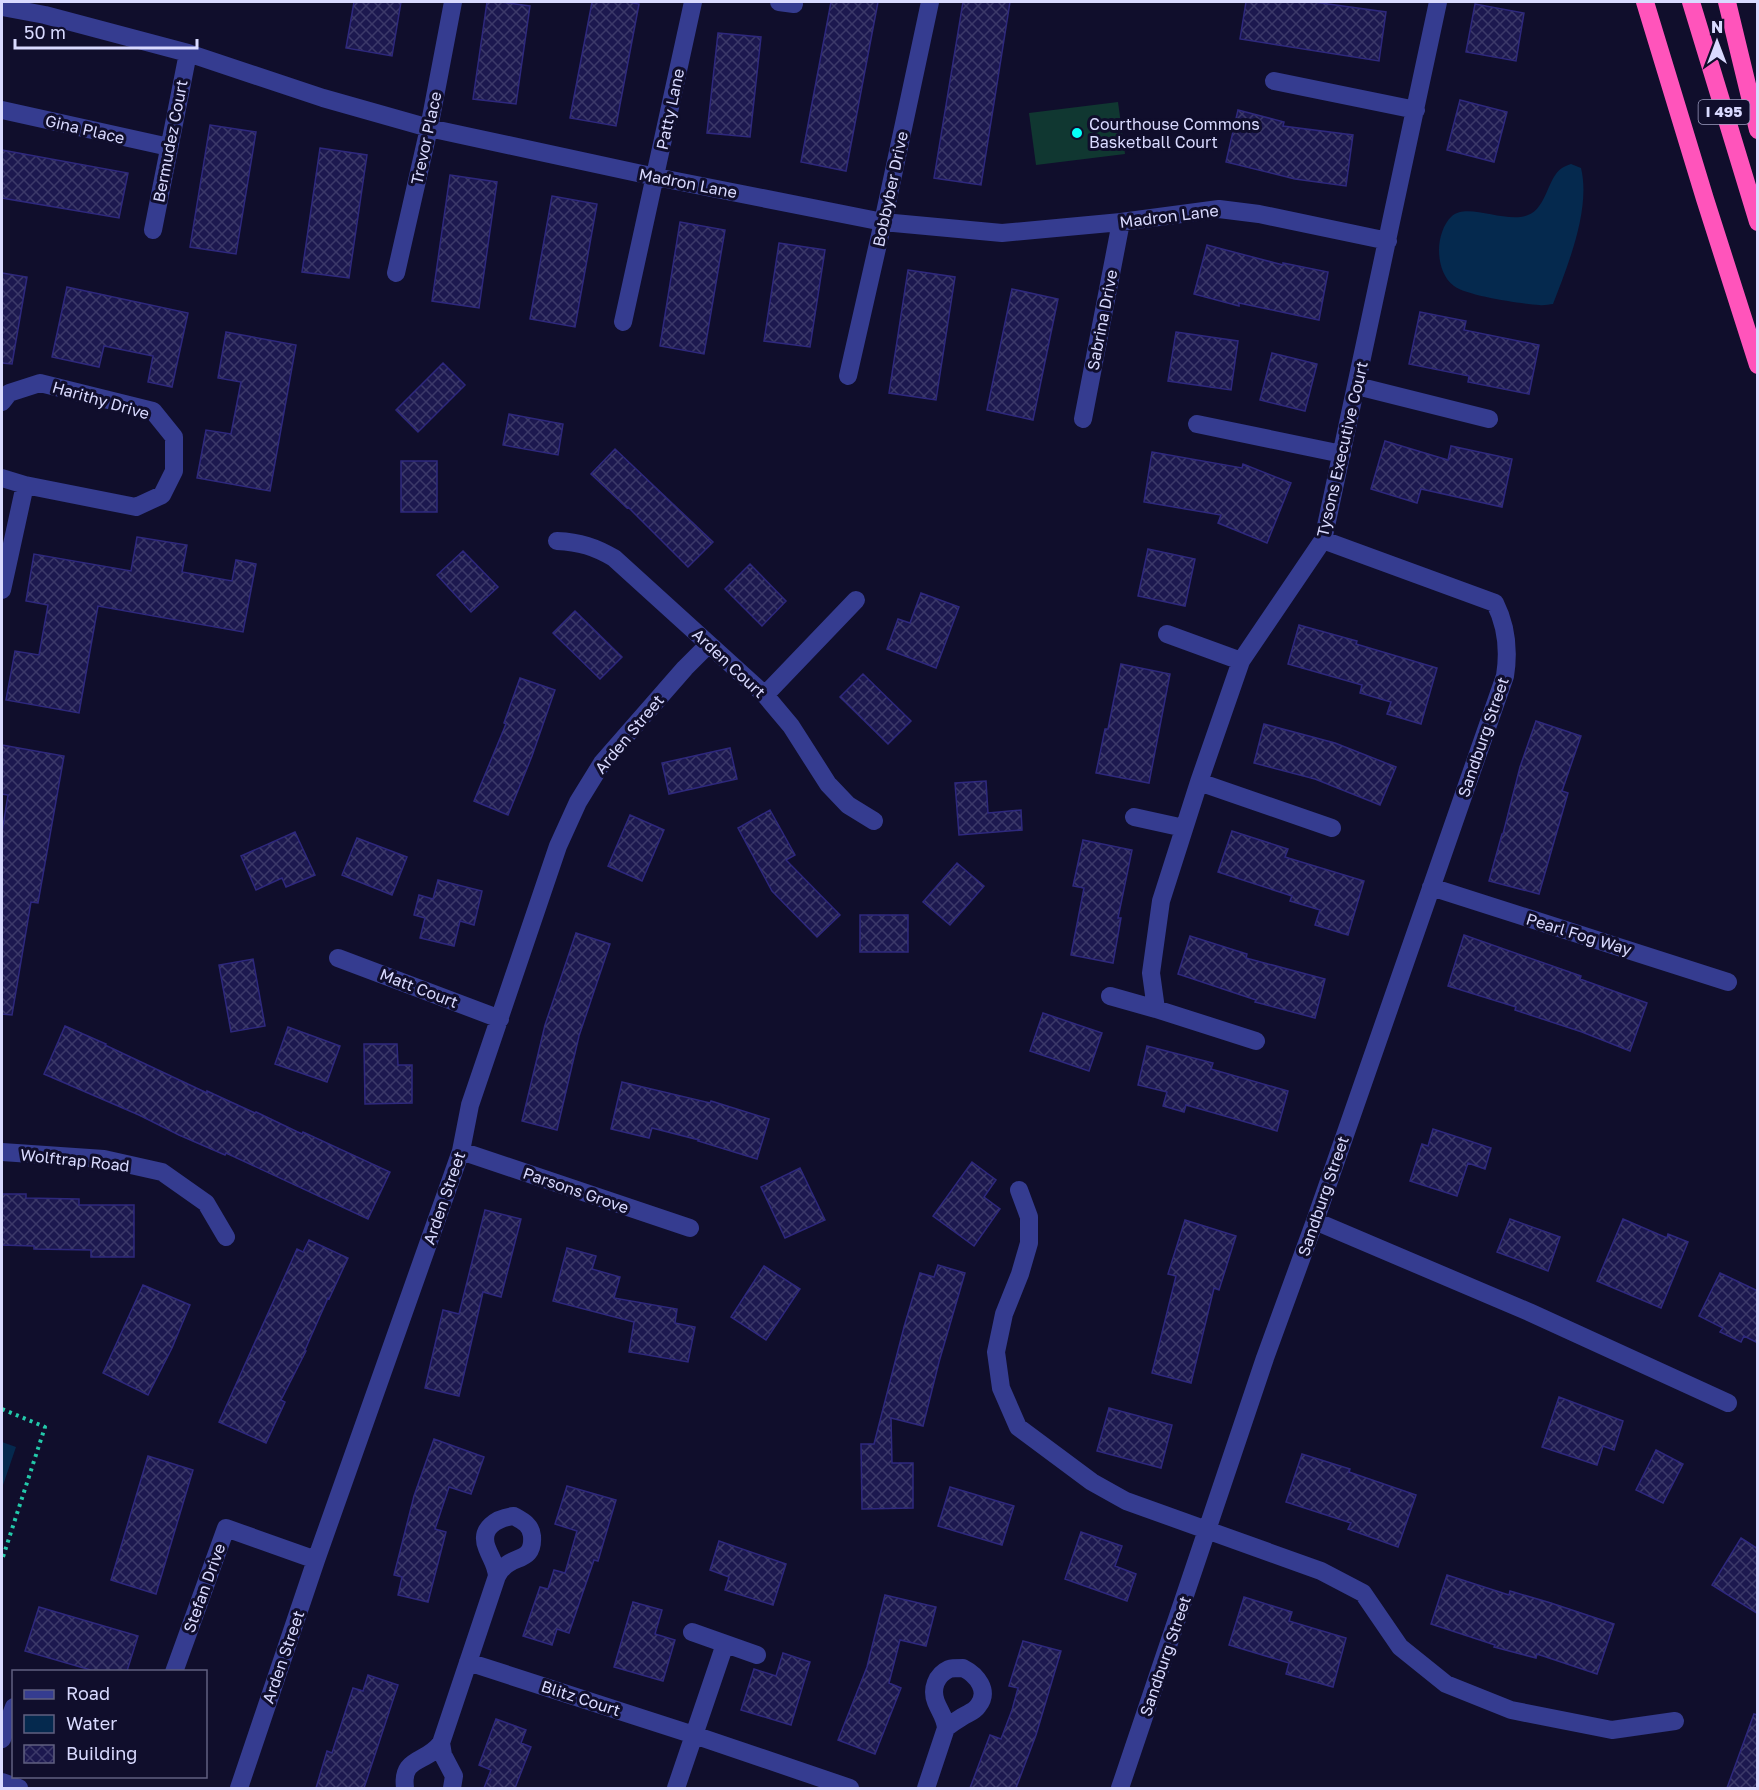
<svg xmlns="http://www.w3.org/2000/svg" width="1759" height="1790" viewBox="0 0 1759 1790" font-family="'Golos Text',sans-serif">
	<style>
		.garden { fill: #103731 }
		.water { fill: #05294e }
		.building { fill: url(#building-cross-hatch); stroke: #2e287d; stroke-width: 1.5 }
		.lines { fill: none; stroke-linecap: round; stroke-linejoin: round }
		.path { stroke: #23c9aa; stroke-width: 4; stroke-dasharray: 3 4.5; stroke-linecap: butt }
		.minor { stroke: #353c90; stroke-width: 18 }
		.highway { stroke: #ff54bb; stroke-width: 18 }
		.poi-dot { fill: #05fff9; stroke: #100e2c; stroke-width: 2 }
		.labels { text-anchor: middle; stroke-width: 6; stroke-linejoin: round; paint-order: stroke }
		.shield { fill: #100e2c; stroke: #9d9dc0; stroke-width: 1.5 }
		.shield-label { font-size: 15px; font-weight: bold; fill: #d9daff }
		.street-label { font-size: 16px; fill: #d9daff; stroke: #100e2c }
		.poi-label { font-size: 16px; fill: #d9daff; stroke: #100e2c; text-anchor: start }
	</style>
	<defs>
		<pattern id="building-cross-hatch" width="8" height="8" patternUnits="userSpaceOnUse" patternTransform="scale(1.5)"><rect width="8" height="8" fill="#1c184f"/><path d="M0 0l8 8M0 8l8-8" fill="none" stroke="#3c3969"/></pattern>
	</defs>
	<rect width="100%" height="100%" fill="#100e2c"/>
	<path class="garden" d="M1118,102l7,52 -89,11 -7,-52z"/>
	<path class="water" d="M1571,164l10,4c10,41 -13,97 -28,136 -4,0 -9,2 -14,1 -16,-1 -72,-9 -85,-19 -11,-8 -15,-23 -15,-36 0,-11 4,-26 13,-34 16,-14 54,8 76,-1 19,-7 19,-37 34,-47 3,-2 6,-3 9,-4z
		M2,1442l14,5 -14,41z"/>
	<path class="building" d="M354,2h47l-9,54 -46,-8z
		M487,2h14l29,4 -14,98 -43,-5z
		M592,2h36l11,2 -23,122 -46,-8z
		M831,2h47l-32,169 -45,-9z
		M963,2h47l-29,183 -47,-7z
		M1246,2h68l72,10 -7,49 -139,-22z
		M1475,4l49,9 -8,48 -50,-9z
		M718,33l43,4 -11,100 -43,-4z
		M1460,100l47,12 -13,50 -47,-12z
		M1238,110l46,12 -1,4 70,9 -7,51 -51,-7 -69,-17z
		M210,125l46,7 -20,122 -46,-7z
		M320,148l47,7 -18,123 -47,-6z
		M2,150l126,23 -9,45 -117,-20z
		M450,175l47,7 -18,126 -47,-7z
		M552,196l45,8 -22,123 -45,-8z
		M680,222l45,8 -21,124 -44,-8z
		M779,243l46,7 -15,97 -46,-6z
		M1207,245l76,20v-2l45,9 -9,48 -80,-17v3l-45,-12z
		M908,270l47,7 -19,123 -47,-7z
		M2,273l25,4 -15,87 -10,-1z
		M67,287l121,26 -16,74 -24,-5 5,-26 -49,-10 -5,21 -47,-10z
		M1012,289l46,10 -25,121 -46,-10z
		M1420,312l46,9 -2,9 75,15 -10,49 -61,-12 1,-6 -60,-12z
		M226,332l70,13 -26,146 -73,-13 9,-48 25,4 10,-52 -23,-4z
		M1176,332l62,9 -7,49 -63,-9z
		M1272,353l45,11 -12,47 -45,-11z
		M443,363l22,22 -47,47 -22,-22z
		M509,414l54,10 -5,31 -55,-10z
		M1385,441l63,19 3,-14 61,13 -10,48 -81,-18 -4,14 -46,-14z
		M615,449l98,93 -25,25 -60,-60 -1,1 -36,-34z
		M1152,452l90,16 1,-4 48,19 -24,60 -49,-20 3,-8 -77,-13z
		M401,461h36v51h-36z
		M137,537l50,8 -5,27 50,9 4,-21 20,4 -13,68 -145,-26 -19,107 -73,-13 9,-49 24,4 9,-50 -22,-4 8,-47 97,17z
		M1148,549l47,10 -10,47 -47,-10z
		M463,551l35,36 -27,25 -34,-37z
		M750,564l36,37 -24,25 -37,-37z
		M921,593l38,14 -23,61 -49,-19 11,-30 12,4z
		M575,611l47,46 -22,22 -47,-46z
		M1299,625l58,16 -1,3 81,24 -16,56 -34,-10 4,-12 -31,-9 2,-8 -74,-21z
		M1121,664l49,10 -21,109 -53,-10 9,-44h3z
		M863,674l48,47 -23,23 -48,-47z
		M520,678l35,12 -23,66 -24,59 -34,-14 32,-77 -2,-1z
		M1536,721l45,15 -19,55 6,2 -29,101 -50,-13 13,-47h1l17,-67z
		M1264,724l71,19 61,24 -16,38 -65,-26 -61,-16z
		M2,745l62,11 -26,147 -7,-1 -19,113 -10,-1v-182l6,-37 -6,-1z
		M730,748l7,31 -68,15 -7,-31z
		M986,781l2,32 33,-3 1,20 -63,5 -4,-52z
		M770,810l25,45 -9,5 54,55 -23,22 -45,-46 -34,-63z
		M630,815l34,15 -22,51 -34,-15z
		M1232,831l56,18 -3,8 79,24 -16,54 -33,-10 5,-15 -30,-9 2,-5 -74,-24z
		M295,832l20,43 -29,12 -4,-9 -26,12 -15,-34z
		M357,838l50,19 -15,38 -50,-20z
		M1083,840l49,10 -14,68h3l-8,45 -42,-8 13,-67 -11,-2z
		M957,863l27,23 -34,39 -27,-23z
		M438,880l44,11 -8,34 -14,-4 -6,25 -34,-8 5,-20 -11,-3 5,-20 14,4z
		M860,915h48v37h-48z
		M576,933l34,11 -31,92 -22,94 -35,-9 23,-96z
		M1464,935l117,41 -1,3 67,24 -17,48 -48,-19 -67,-22 1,-3 -68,-21z
		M1190,936l57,18 -1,4 79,21 -10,39 -60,-16 1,-2 -78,-26z
		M253,959l12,67 -34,6 -12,-67z
		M1043,1013l59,20 -13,38 -59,-20z
		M65,1026l41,18 -1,1 102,48v-2l48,22 1,-1 46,22 1,-2 87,40 -22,47 -142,-66 -1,2 -46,-20 -40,-20 -95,-41z
		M288,1027l52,19 -13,36 -52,-18z
		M364,1044h33l1,21h14v38l-47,1z
		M1147,1046l66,17 -2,6 77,22 -11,40 -91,-26 -2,7 -21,-6 4,-14 -29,-7z
		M622,1082l88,21 1,-2 58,18 -12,40 -59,-18 1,-1 -47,-12 -3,10 -38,-9z
		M1433,1129l58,19 -6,21 -17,-6 -11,33 -47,-15 12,-37 6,2z
		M972,1162l24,18 -12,17 16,12 -26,37 -41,-30z
		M800,1168l25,52 -40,18 -24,-51z
		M2,1194h24v4l53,1v6h55v52h-43v-7l-57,-1v-3l-32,-1z
		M485,1210l36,9 -20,78 -18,-5 -24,104 -34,-8 18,-78 16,4z
		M1510,1219l50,18 -12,34 -51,-19z
		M1623,1219l44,19 1,-4 20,8 -27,66 -64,-27z
		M1185,1220l51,16 -17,54 -5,-2 -23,95 -39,-10 24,-97 -8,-2z
		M309,1240l39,18 -19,41 -1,-1 -23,52 1,1 -25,49 4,2 -19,41 -47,-21 78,-173 6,3z
		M567,1248l29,8 -4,13 28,8 -6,21 63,11 -2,14 20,4 -7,35 -59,-10 5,-30 -81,-21z
		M938,1265l27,8 -26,89 -16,64 -32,-8 1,45h21v45l-51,1 -1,-65h13l30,-117 16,-54 14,4z
		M764,1266l36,23 -34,51 -35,-23z
		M1720,1273l38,18v52l-14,-7 -3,6 -21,-10 3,-4 -24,-12z
		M143,1285l47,20 -18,43 -24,47 -45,-22z
		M1559,1397l64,24 -9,29 -11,-4 -6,19 -55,-18z
		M1109,1408l63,17 -11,43 -64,-17z
		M434,1439l50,18 -13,37 -22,-7 -14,42 11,3 -18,70 -30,-7 4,-18 -8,-2 20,-79z
		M1656,1450l27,14 -20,39 -27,-13z
		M1302,1454l48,15 -1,3 67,23 -18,52 -50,-18 3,-6 -65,-21z
		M148,1456l45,14 -37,124 -45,-14z
		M567,1486l49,14 -18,61 -4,-1 -25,73 -12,-4 -5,16 -29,-9 17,-49 8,2 6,-19 11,3 12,-42 -22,-7z
		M950,1487l64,19 -12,39 -64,-19z
		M1081,1532l41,14 -7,20 21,8 -9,27 -62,-22z
		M1741,1538l17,11v65l-46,-29z
		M719,1541l67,23 -13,41 -48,-15 4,-13 -19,-7z
		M1447,1575l62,20 1,-4 41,12 63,21 -17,50 -60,-20 -1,4 -42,-11 1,-2 -64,-21z
		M885,1595l51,12 -10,39 -26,-6 -11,43 12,5 -26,66 -37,-14 29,-73z
		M1244,1597l48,15 -3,9 57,17 -13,49 -47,-13 3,-11 -60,-18z
		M633,1602l29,8 -7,24 20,6 -12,41 -49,-14z
		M39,1607l99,29 -11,35h-33l-69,-20z
		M1023,1641l38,10 -25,84 -20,53h-46l20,-53 11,4 11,-29 6,-22 -9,-2z
		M783,1653l27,9 -19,63 -50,-15 13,-41 22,7z
		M368,1675l30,10 -34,103h-48l11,-37 5,2 21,-65 10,3z
		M1754,1714l4,1v73h-31z
		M496,1719l30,11 -5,13 10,4 -16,41h-31l7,-18 -12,-5z"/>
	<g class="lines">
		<path class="path" d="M2,1409l43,18 -43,133"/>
		<path class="minor" d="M779,2l15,2
			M2,7l43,8 143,38 135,45 106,30 227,49 227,45 119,11 119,-11 98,-13 40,5 129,27
			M1274,81l142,29
			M2,110l167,37
			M153,230l35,-177
			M396,273l33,-145 24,-126
			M623,322l70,-320
			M848,376l35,-154 47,-220
			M1357,386l132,33
			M2,402l7,-9 31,-10 113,28 21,26v34l-12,24 -26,12 -111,-22 -23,-7
			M1083,419l38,-197
			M1197,424l145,30
			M557,541c23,1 38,6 57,17l151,137 26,31 37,58 20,21 26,16
			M2,590l23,-105
			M1167,634l74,27
			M765,695l91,-95
			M1199,782l133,46
			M1134,817l50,11
			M1431,887l297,95
			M338,958l162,61
			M1110,996l46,13 100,32
			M1156,1009l-5,-36 10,-72 38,-119 42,-121 82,-121 115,-538
			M461,1151l229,77
			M2,1152l102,7 58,13 44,31 20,34
			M1019,1190l10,27v26l-9,31 -16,40 -8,38 5,36 17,39 74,55 34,19 195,70 42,22 37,54 46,37 65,26 101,20 63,-9
			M1315,1221l214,91 199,91
			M514,1516c9,5 17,9 18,20 2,26 -18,19 -29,32 -3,2 -4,5 -6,8 -1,-12 -6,-17 -10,-28 -8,-20 10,-30 27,-32z
			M692,1632l65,23
			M468,1662l226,73 156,53
			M963,1668c14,7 27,23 15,38 -4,6 -10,7 -16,11 -5,3 -11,7 -16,11 -1,-11 -6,-16 -10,-26 -5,-13 0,-27 13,-33 3,-1 9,-1 14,-1z
			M174,1672l52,-144 90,32
			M2,1739l12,-32
			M441,1743l56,-167
			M2,1782l17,6
			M239,1788l77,-228 145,-409 9,-46 88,-259 20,-44 24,-39 83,-95 24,-24
			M405,1788c-4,-32 21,-24 36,-45l2,12 11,21 -2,12
			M676,1788l49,-144
			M926,1788l20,-60
			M1120,1788l145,-430 50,-137 190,-545c4,-25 1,-51 -10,-73l-172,-63"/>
		<path class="highway" d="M1645,2l60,197 53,166
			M1691,2l67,220
			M1727,2l31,128"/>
	</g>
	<circle class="poi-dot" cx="1077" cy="133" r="6"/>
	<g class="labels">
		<rect class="shield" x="1698.5" y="100" width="51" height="24" rx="4.5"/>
		<g class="shield-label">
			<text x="1724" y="117">I 495</text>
		</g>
		<g class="street-label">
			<text transform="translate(670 109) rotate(-78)" y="6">Patty Lane</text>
			<text transform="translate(85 129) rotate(13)" y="6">Gina Place</text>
			<text transform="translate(426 138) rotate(-78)" y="6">Trevor Place</text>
			<text transform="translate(170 141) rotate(-79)" y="6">Bermudez Court</text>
			<text transform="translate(688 183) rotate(11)" y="6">Madron Lane</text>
			<text transform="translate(890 189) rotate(-78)" y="6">Bobbyber Drive</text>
			<text transform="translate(1169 216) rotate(-7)" y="6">Madron Lane</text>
			<text transform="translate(1102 320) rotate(-79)" y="6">Sabrina Drive</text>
			<text transform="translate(101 400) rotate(16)" y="6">Harithy Drive</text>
			<text transform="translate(1342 449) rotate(-77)" y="6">Tysons Executive Court</text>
			<text transform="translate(729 663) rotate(43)" y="6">Arden Court</text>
			<text transform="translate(629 734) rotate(-50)" y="6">Arden Street</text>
			<text transform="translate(1483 737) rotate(-71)" y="6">Sandburg Street</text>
			<text transform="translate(1579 934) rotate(17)" y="6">Pearl Fog Way</text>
			<text transform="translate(419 988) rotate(21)" y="6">Matt Court</text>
			<text transform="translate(75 1160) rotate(6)" y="6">Wolftrap Road</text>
			<text transform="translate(576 1190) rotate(19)" y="6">Parsons Grove</text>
			<text transform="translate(1323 1196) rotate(-71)" y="6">Sandburg Street</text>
			<text transform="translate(444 1198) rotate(-71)" y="6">Arden Street</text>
			<text transform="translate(204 1588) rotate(-70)" y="6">Stefan Drive</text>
			<text transform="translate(1165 1656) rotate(-71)" y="6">Sandburg Street</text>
			<text transform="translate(283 1657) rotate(-71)" y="6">Arden Street</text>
			<text transform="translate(581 1698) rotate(18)" y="6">Blitz Court</text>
		</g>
		<g class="poi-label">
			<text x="1089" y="130">Courthouse Commons<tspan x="1089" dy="18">Basketball Court</tspan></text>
		</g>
	</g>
	<rect width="1759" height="1790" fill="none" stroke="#d9daff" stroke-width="6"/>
	<rect x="12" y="1670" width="195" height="108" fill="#100e2c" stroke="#606080" stroke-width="1.5"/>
	<rect x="24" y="1690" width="30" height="9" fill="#353c90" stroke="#606080" stroke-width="1.5"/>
	<text x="66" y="1700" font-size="18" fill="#d9daff">Road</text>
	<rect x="24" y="1715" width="30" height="18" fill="#05294e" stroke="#606080" stroke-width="1.5"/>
	<text x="66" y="1730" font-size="18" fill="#d9daff">Water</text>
	<rect x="24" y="1745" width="30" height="18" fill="url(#building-cross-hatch)" stroke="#606080" stroke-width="1.5"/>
	<text x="66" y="1760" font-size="18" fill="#d9daff">Building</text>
	<g transform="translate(1717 42)" stroke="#100e2c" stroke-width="4.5" paint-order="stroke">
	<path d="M0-4.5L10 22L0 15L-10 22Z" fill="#d9daff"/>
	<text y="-9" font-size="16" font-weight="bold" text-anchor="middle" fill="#d9daff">N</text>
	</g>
	<path d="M15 39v9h182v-9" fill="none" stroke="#d9daff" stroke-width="3"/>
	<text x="24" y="39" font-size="18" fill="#d9daff" stroke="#100e2c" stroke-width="4.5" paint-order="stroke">50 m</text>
</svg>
